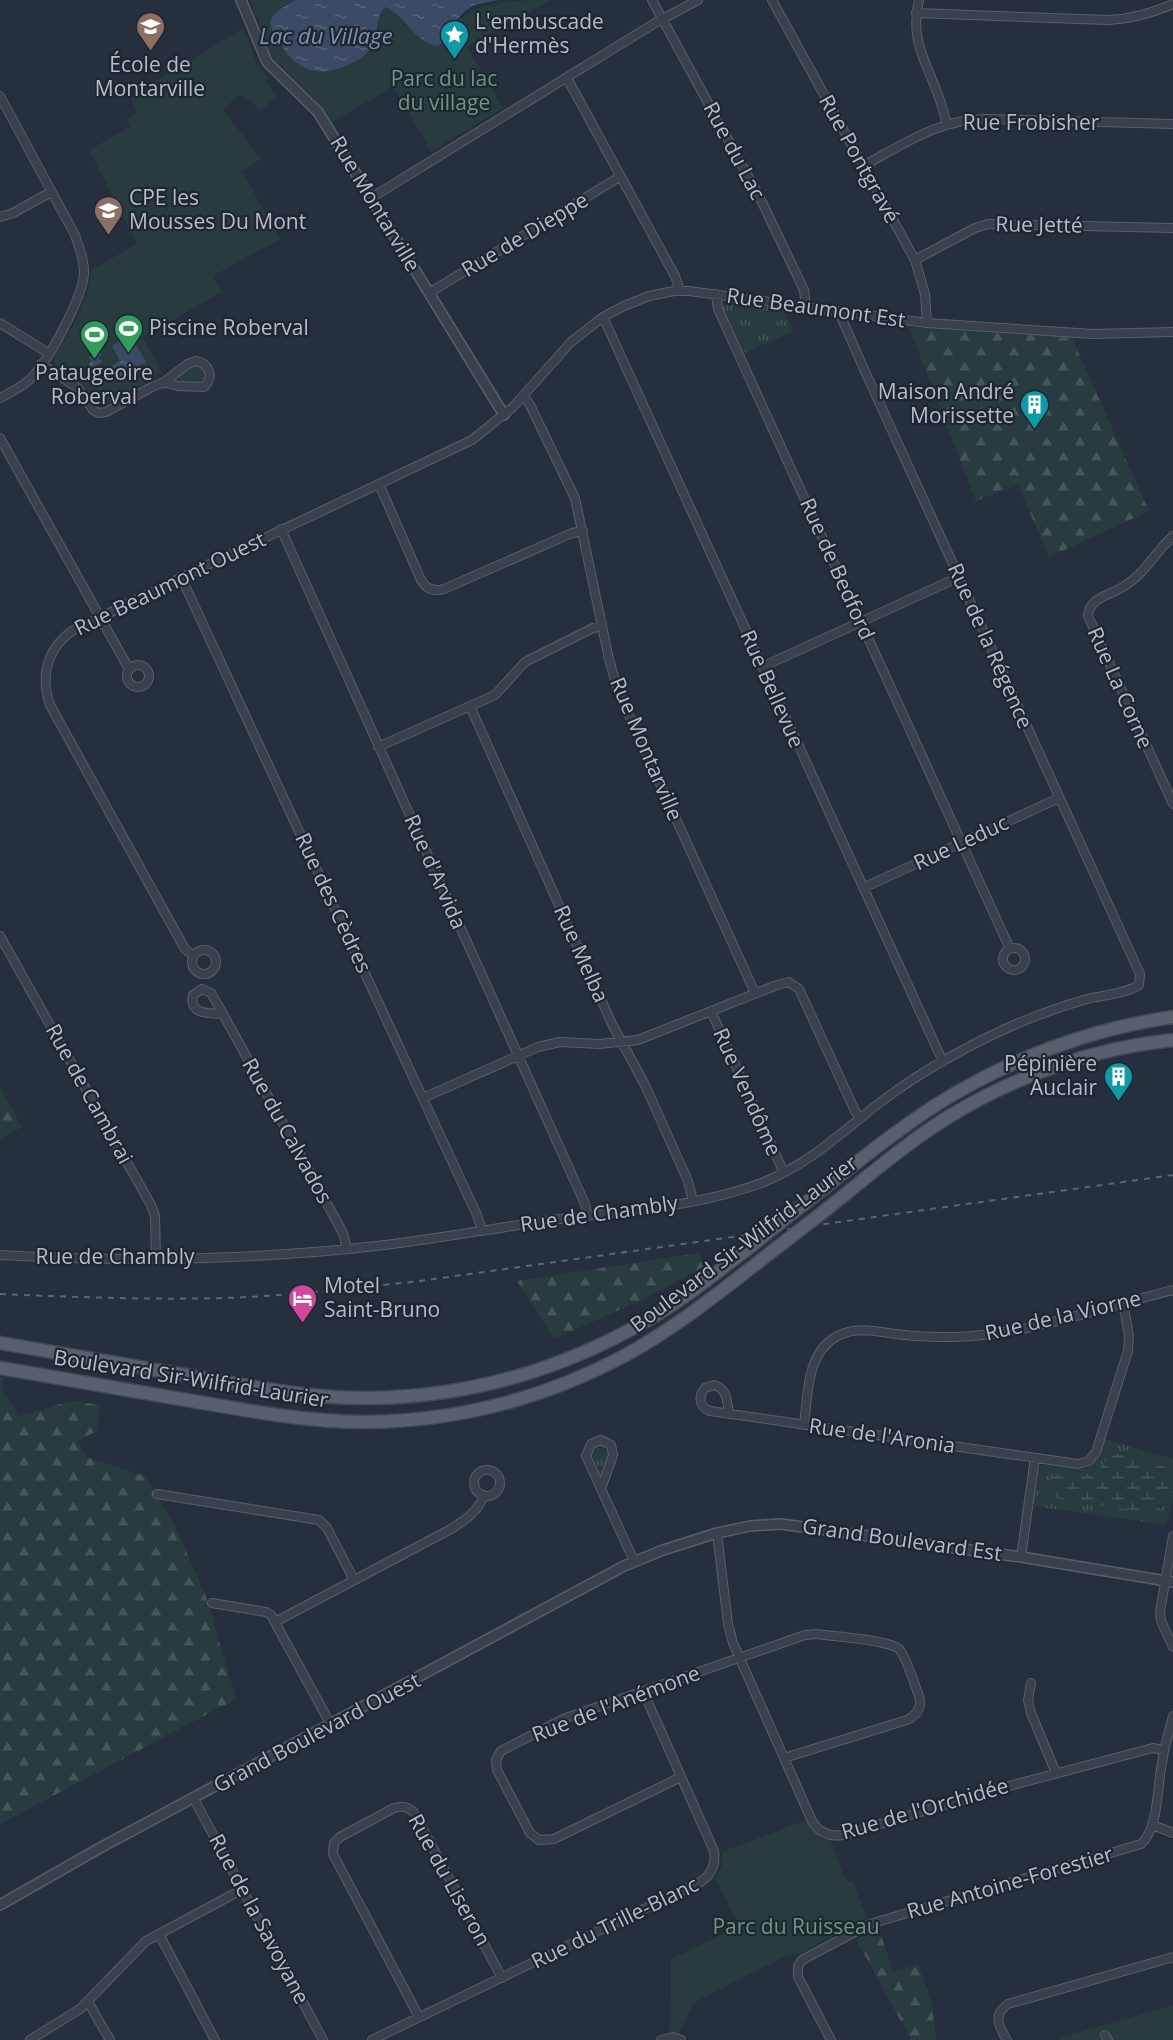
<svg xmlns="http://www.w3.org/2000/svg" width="1173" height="2040" viewBox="0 0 1173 2040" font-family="'Open Sans',sans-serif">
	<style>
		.grass { fill: url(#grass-tufts); fill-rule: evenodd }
		.forest { fill: url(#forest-firs) }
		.wetland { fill: url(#wetland-marsh) }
		.park { fill: #283b3e }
		.water { fill: url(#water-ripples) }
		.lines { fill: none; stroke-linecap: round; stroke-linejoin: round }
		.minor-casing { stroke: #585f6b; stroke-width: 10 }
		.tertiary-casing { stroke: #585f6b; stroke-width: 12 }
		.primary-casing { stroke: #434a56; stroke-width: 15 }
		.minor { stroke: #3a414d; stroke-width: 8 }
		.tertiary { stroke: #3a414d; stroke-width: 9 }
		.primary { stroke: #58606d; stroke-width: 12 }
		.rail { stroke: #5c6574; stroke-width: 2; stroke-dasharray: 6 6; stroke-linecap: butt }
		.primary-bridge-casing { stroke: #434a56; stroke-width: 15; stroke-linecap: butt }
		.primary-bridge { stroke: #58606d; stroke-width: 12 }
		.labels { text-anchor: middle; stroke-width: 4.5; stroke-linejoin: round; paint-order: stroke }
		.poi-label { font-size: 21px; fill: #b6bcc8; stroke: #1f2632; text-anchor: start }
		.park-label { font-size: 21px; fill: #6e987a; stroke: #1f2632 }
		.street-label { font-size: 21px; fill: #b6bcc8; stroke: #1f2632 }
		.water-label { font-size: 22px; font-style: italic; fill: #7f91ae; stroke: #1f2632 }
	</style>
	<defs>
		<pattern id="grass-tufts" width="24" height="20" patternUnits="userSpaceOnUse" patternTransform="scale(1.5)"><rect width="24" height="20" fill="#283b3e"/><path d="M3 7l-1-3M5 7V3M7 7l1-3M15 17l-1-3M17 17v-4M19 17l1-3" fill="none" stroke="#455558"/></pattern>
		<pattern id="forest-firs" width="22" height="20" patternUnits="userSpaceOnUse" patternTransform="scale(1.5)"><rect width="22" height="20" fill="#283b3e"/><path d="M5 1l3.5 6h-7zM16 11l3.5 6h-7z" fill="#455558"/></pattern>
		<pattern id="wetland-marsh" width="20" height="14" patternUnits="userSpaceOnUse" patternTransform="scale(1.5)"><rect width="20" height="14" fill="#283b3e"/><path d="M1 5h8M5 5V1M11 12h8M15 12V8" fill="none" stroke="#455558"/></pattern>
		<pattern id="water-ripples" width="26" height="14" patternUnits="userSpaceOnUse" patternTransform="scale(1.5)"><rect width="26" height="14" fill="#3c4b65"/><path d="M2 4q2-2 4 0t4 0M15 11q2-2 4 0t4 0" fill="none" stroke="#56637a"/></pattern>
	</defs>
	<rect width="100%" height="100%" fill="#262f3d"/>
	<path class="grass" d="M728,302l54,6 12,23 -50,22 -21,-45v-4z
		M196,367l8,3 2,5c-4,11 -18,9 -27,6v-5z
		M1105,1439l68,20v42l-7,24 -132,-19 4,-35 3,-5 5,-1c35,5 47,14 59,-26zM1113,1453h9l43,12 -1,39 -8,10h-5l-98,-40 35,1 10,-5z
		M603,1447l5,6 -7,22 -2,1 -8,-20 4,-7z"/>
	<path class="forest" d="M909,327l163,11 77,173 -100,46 -31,-72 -42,16z
		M0,1087l22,40 -22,12z
		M699,1253l4,14 -59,32 -90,40 -37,-58z
		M0,1376l4,1 -2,15 14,17 2,7 54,-15 28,4 -3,26 -19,10 8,16 59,19 30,50 30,68 31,105 -236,125z
		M879,1929l14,43 26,-8 13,40 4,36h-25l-55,-101z"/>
	<path class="wetland" d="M1114,1453c14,1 46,8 57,18 1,14 -6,31 -15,43l-99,-16 -8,-3 -1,-7 5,-14 35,1 10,-5z"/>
	<path class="park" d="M250,0h45l13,69c24,4 33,1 53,-12 6,-4 11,-8 13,-14 5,-11 2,-28 11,-36l6,2 13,15 27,21 19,-8c8,-37 67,-37 102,-37l-85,47 36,61 -72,44 -29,-51 -10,-13 -60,34 -20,-27 -40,-38z
		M243,28l14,36 12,14 -3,5 11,13 -17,15 -11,-13 -3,2 -6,-5 -17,14 38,50 -19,12 38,68 -67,37 9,16 -79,45 19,36 -53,31 -4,2 -8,-2 -17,-23 -25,-16 -2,-7c17,-27 36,-55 38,-88l46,-26 -48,-94 41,-23 -4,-8 12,-7 -9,-15z
		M806,1820l16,19 8,1 14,36 5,6h4l14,36 -66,35 -15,3 -93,47 -14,31 -9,-2 1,-73 69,-33 -25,-47 7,-14v-13z
		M1173,2005v35h-113l-1,-2z"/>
	<path class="water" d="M295,0h204l-25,5 -9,6 -11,12 -5,17 -13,6c-21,-4 -35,-34 -51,-39 -12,11 -4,34 -18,46 -33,26 -67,27 -88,-12 -4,-5 -10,-14 -8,-21 3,-10 17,-14 24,-20z
		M130,335l16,27 -32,19 -7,-12 13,-8 -8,-15z
		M99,350l3,5 -4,3 5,4 -12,6 -2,-4 2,-3 -2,-4z"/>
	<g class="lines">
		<defs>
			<path id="minor" d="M652,0l109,200 43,90 2,16
				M772,0l143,260 10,34 2,29
				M919,0c-9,39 5,57 18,92 4,10 7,21 10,32
				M916,13l192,7c24,-1 43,-7 65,-16
				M567,78l108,198 5,15
				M0,96l75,139c4,13 10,26 9,40 -3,25 -37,90 -56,106 -8,7 -19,12 -28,17
				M863,166c41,-22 77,-48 126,-47l184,5
				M371,198l284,-175 43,-23
				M0,217l13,-4 38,-21
				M915,260l60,-32 13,-4 185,4
				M429,293l192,-117
				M716,294l2,15 292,640
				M603,317l340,745
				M0,323l48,30
				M196,361c14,3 18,16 8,26l-26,-1 -14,-4 24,-18z
				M41,364l37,24 15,22 6,3 7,-1 46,-25 12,-5
				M524,397l6,8 45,93 34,161 9,32 137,302
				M0,438l129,231
				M379,484l42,96c5,9 13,12 23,9l128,-56 11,-2
				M281,529l304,675 2,11
				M1173,536c-18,16 -28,38 -50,51 -13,8 -34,11 -35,29l85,188
				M181,577l296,638 5,16
				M127 676a11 11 0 1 1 22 0a11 11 0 1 1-22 0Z
				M762,667l197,-90
				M470,706l142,318 33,61 43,96 5,20
				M378,747l117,-52 30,-33 68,-34 9,-2
				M863,888l196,-90
				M0,936l151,269 4,11 1,42
				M1003 959a11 11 0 1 1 22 0a11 11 0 1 1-22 0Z
				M192 962a12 12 0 1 1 24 0a12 12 0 1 1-24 0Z
				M194,956l-9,-7 -135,-244c-10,-29 -3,-56 22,-74l125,-61 275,-130 41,-33 58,-65 32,-25 21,-11 25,-10 25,-5h15l238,32 166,11 80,-2
				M202,989l9,4 12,21c-14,-1 -34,1 -30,-19z
				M711,1011l73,162
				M223,1014l120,219 4,16
				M423,1098l115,-51 22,-5 39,2 39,-4 139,-55 12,-3 10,7 56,122 5,8
				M0,1255c128,7 258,5 385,-10 56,-7 111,-17 167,-25 69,-9 148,-13 212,-38 52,-21 85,-58 129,-89 29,-21 61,-39 93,-55 32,-16 66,-29 101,-39 16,-4 38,-5 52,-14l1,-11 -277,-607 -21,-48 -1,-8
				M729,1414c-2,-12 -1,-25 -15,-29l-9,3c-7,8 -6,19 5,23l368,53 11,-3 7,-9 32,-101 1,-15 -6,-34
				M804,1425c4,-29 2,-69 30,-87 22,-14 47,-5 71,-3 17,2 34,2 50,2 71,-2 149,-30 218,-47
				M474 1483a13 13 0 1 1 26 0a13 13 0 1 1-26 0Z
				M601,1489l12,-34 -2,-10 -10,-5 -10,4 -5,12 48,105
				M157,1494l162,26 8,8 27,52
				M717,1533l11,91 5,19 79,178c7,12 17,16 31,14l162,-48 148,-39 11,2
				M1173,1536l-13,76 1,9 12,26
				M1021,1557l14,-99
				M212,1603l54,9 5,3 60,110
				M275,1622l176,-93c14,-9 28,-18 33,-34
				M1031,1683l-3,17 3,13 25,60
				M681,1777l-127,62 -15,1 -9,-7 -33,-63 -1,-10 5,-9 62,-32 242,-84 11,-1c15,2 74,6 83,15 8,9 14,32 19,44 5,12 1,21 -11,27l-123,38
				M194,1799l129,241
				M1153,1825l20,8
				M159,1934l56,106
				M88,2002l22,38
				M419,2017l-86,-163 1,-11 6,-6 54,-29c9,-3 17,-1 22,8l86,162
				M1105,2035l3,5
				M30,2040l50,-31 66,-68 97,-52
				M372,2040l328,-158c12,-7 16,-17 14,-31l-71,-160
				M661,2040l12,-3 8,3
				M831,2040l-33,-63v-11l4,-6 68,-36 271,-80c18,-16 16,-58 21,-81 2,-16 7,-31 11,-47
				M1007,2040c-8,-13 -15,-25 1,-36l165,-47"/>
			<path id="tertiary" d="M241,0l26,62 51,50 186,303
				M0,1905l98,-56 526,-283 39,-16 54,-17 33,-7 31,-2 240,33 152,25"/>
			<path id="primary" d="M822,1213c42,-33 82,-69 128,-97 67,-41 145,-68 223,-76
				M790,1215c48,-37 95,-77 146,-110 71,-45 153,-76 237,-88
				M0,1343c67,12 135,23 202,35 55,9 110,21 167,20 98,-1 192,-28 277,-77 37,-21 70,-48 104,-74
				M0,1368c64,11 128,22 192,33 58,10 116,21 175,21 90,-1 178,-24 257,-66 57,-31 107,-73 159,-113"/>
		</defs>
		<use href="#minor" class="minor-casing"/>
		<use href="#tertiary" class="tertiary-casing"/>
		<use href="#primary" class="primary-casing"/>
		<use href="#minor" class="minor"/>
		<use href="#tertiary" class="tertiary"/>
		<use href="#primary" class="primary"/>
		<path class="rail" d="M0,1294c75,3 149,6 224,4 66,-2 131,-10 196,-17l753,-106"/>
		<defs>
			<path id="primary-bridge" d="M783,1243l39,-30
				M750,1247l40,-32"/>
		</defs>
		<use href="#primary-bridge" class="primary-bridge-casing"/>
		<use href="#primary-bridge" class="primary-bridge"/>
	</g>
	<defs>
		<symbol id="school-pin" viewBox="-11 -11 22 30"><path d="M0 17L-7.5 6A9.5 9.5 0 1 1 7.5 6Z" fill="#8d6e63" stroke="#1f2632"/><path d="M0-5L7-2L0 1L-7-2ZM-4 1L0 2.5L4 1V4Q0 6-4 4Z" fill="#fff"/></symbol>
		<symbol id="sight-pin" viewBox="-11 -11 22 30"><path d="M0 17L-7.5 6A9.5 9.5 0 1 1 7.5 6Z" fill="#0f9aa8" stroke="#1f2632"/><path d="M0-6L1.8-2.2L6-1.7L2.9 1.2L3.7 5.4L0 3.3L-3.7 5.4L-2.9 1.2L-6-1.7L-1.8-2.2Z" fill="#fff"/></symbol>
		<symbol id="stadium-pin" viewBox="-11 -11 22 30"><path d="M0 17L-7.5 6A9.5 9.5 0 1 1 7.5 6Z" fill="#2e9e5b" stroke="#1f2632"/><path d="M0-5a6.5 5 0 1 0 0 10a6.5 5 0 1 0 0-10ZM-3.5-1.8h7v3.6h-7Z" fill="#fff"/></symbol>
		<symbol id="building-pin" viewBox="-11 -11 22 30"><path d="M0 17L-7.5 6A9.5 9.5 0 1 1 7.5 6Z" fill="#0f9aa8" stroke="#1f2632"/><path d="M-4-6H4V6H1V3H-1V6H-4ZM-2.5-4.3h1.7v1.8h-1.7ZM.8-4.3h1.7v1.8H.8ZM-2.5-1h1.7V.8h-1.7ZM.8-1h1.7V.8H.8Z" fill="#fff"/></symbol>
		<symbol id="hotel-pin" viewBox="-11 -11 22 30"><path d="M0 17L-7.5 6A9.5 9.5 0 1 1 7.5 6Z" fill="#d1479c" stroke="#1f2632"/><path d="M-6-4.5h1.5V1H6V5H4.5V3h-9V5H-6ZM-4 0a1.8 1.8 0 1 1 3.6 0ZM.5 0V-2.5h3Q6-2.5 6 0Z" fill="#fff"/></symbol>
	</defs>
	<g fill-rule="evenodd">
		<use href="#school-pin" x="134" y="10" width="33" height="45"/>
		<use href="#sight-pin" x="438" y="18" width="33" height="45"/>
		<use href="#school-pin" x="92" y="194" width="33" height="45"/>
		<use href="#stadium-pin" x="112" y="312" width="33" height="45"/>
		<use href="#stadium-pin" x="78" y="318" width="33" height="45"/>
		<use href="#building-pin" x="1018" y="388" width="33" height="45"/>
		<use href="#building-pin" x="1102" y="1060" width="33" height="45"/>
		<use href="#hotel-pin" x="286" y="1282" width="33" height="45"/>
	</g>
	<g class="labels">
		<g class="poi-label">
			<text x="475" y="29">L'embuscade<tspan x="475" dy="24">d'Hermès</tspan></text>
			<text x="150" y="72" text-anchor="middle">École de<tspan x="150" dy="24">Montarville</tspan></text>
			<text x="129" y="205">CPE les<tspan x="129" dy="24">Mousses Du Mont</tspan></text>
			<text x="149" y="335">Piscine Roberval</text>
			<text x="94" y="380" text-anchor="middle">Pataugeoire<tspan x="94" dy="24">Roberval</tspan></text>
			<text x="1014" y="399" text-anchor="end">Maison André<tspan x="1014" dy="24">Morissette</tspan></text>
			<text x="1097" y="1071" text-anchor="end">Pépinière<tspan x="1097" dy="24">Auclair</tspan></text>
			<text x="324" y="1293">Motel<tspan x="324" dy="24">Saint-Bruno</tspan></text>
		</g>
		<g class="park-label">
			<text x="444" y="86">Parc du lac<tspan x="444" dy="24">du village</tspan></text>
			<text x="796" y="1934">Parc du Ruisseau</text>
		</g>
		<g class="street-label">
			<text x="1031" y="130">Rue Frobisher</text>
			<text transform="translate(734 151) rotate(62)" y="7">Rue du Lac</text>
			<text transform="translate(859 159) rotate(61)" y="7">Rue Pontgravé</text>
			<text transform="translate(375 204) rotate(59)" y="7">Rue Montarville</text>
			<text transform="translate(1039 225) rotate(1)" y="7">Rue Jetté</text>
			<text transform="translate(525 235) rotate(-31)" y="7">Rue de Dieppe</text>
			<text transform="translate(816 308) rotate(8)" y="7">Rue Beaumont Est</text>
			<text transform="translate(837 569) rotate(66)" y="7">Rue de Bedford</text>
			<text transform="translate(170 584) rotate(-26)" y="7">Rue Beaumont Ouest</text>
			<text transform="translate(990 646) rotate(66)" y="7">Rue de la Régence</text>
			<text transform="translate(1120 688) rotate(66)" y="7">Rue La Corne</text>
			<text transform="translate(772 689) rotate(66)" y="7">Rue Bellevue</text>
			<text transform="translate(646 749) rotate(67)" y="7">Rue Montarville</text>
			<text transform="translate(961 843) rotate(-25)" y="7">Rue Leduc</text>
			<text transform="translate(435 872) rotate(66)" y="7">Rue d'Arvida</text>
			<text transform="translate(333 903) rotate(65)" y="7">Rue des Cèdres</text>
			<text transform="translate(581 954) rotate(66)" y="7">Rue Melba</text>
			<text transform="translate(747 1092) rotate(66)" y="7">Rue Vendôme</text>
			<text transform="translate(89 1094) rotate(61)" y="7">Rue de Cambrai</text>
			<text transform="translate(287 1131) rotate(61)" y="7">Rue du Calvados</text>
			<text transform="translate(599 1214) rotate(-8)" y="7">Rue de Chambly</text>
			<text transform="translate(744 1244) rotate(-37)" y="7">Boulevard Sir-Wilfrid-Laurier</text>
			<text x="115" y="1264">Rue de Chambly</text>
			<text transform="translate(1063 1316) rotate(-13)" y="7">Rue de la Viorne</text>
			<text transform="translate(191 1379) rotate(9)" y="7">Boulevard Sir-Wilfrid-Laurier</text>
			<text transform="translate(882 1436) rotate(8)" y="7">Rue de l'Aronia</text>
			<text transform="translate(902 1540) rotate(8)" y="7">Grand Boulevard Est</text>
			<text transform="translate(616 1704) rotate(-21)" y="7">Rue de l'Anémone</text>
			<text transform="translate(317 1733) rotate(-28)" y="7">Grand Boulevard Ouest</text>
			<text transform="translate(925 1809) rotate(-16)" y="7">Rue de l'Orchidée</text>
			<text transform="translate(449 1880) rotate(61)" y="7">Rue du Liseron</text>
			<text transform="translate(1010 1883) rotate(-16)" y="7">Rue Antoine-Forestier</text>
			<text transform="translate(259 1919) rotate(62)" y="7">Rue de la Savoyane</text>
			<text transform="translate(615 1923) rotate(-26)" y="7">Rue du Trille-Blanc</text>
		</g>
		<g class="water-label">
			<text x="326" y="44">Lac du Village</text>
		</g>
	</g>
</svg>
